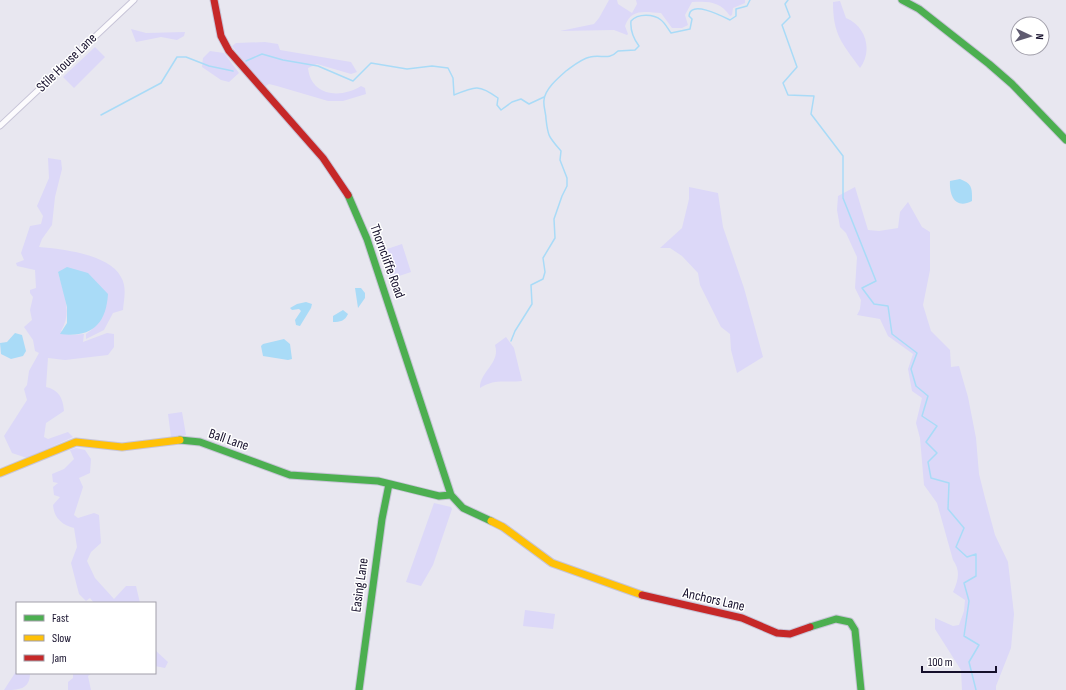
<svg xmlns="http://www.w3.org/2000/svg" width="1066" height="690" viewBox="0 0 1066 690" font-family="'Sofia Sans Condensed',sans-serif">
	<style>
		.green { fill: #dcd8f8 }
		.water { fill: #a9dbf7 }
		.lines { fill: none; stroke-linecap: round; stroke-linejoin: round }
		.stream { stroke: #a9dbf7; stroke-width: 1.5 }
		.street-casing { stroke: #c7c4d7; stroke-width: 7 }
		.fast-casing { stroke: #c7c4d7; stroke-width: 9 }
		.slow-casing { stroke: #c7c4d7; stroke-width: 9 }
		.jam-casing { stroke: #c7c4d7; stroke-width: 9 }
		.street { stroke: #fcfbfd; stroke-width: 5 }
		.fast { stroke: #4caf50; stroke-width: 7 }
		.slow { stroke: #ffc107; stroke-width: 7 }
		.jam { stroke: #c62828; stroke-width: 7 }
		.labels { text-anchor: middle; stroke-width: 3; stroke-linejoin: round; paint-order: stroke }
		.street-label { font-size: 14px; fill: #150f2b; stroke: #fff }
	</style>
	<rect width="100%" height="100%" fill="#e8e7f0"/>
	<path class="green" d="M609,0h8l1,4 14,9 5,-9 -1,-4h109v3l-12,5 -1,7 -2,1c-10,-15 -22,-15 -38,-14l-7,13 3,10 -6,3h-10l-11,-15c-16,-1 -30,-5 -36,13l3,8 -1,1 -13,-5 -54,1 34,-7 5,-6z
		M840,1l6,17c20,8 27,33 14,50 -18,-25 -27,-33 -27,-66z
		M131,29l15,4 39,-1 -1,4 -7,4 -16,-3 -25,5z
		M265,42l13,2 2,6 71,12 6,10 -6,2 -34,-10 -9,4c3,28 32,31 53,18l4,2 1,6 -23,7h-15l-51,-15 -8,-2 -5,3 -32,-41 4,-3z
		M95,47l10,10 -31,31 -11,-11z
		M210,51l14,2 15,20 -10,9 -8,-2 -19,-13 1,-9z
		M48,158l13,2 1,9 -7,28 -3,28 -10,14 -3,8c23,2 70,7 82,30 6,10 3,22 2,33l-10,3 -9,17 -18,9v-5c14,-9 21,-24 21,-40l-49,-22c5,20 15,40 3,59l10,4 13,-1 -1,8 24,-9 7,1v13l-6,8 -43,5 -17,-2 -2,29c13,3 17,11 18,24l-18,12 -2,14 4,2 20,-7 5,5 -46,21 -15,-5 -8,-17 23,-36 -3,-11 3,-4 2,-14 10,-18 -4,-2 -2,-11 -9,-13 8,-7 -2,-10 3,-13 -3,-4v-3l6,-2 -1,-18 -18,-4 -1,-3 8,-3 -3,-7 9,-27 11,-2 2,-8 -6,-10 12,-28z
		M689,187l29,6 5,34 21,61 19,69 -26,16 -6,-23 -1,-16 -9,-7 -21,-42 -2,-12 -16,-17 -12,-8h-10l22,-20 7,-29z
		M855,187l13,43 11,1 19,-3 2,-16 8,-10 14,25 8,5v38l-7,35 8,26 19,19 1,17 8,-1 9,31 8,41 3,36 6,24 10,37 13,27 6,52 -3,34 -15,38v4h-34l-1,-20 -26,-41v-11l18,8 6,-1 5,-14 1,-11 -12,-8c5,-11 8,-21 0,-32l-16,-57 -13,-18 -4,-47 -4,-15 6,-25 -10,-7 -4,-22 5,-15 -25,-18 -8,-17 -23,-4 3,-6 1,-9 -6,-12 2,-31 -11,-24 -6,-6 -3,-17 1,-14z
		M402,244l9,28 -21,7 -9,-28z
		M506,337l8,11 8,33c-18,2 -26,-3 -42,7 -1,-16 21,-25 15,-43z
		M182,412l4,23 -15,2 -3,-23z
		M76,448l9,2 6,9 -1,14 -11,5 4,9 -9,28 4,3 16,-5 5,2 2,28 -10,9 -4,9 8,17 19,21 12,-13h10l4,17h-46l-4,-5 -4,3 -7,-7 -8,-31 6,-16 -3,-19c-12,-3 -20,-10 -21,-23l7,-8 -6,-2 -1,-8 5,-4 -5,-1 -1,-8 12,-5 10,-10 -4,-9z
		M434,503l17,4 1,2 -19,56 -12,21 -15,-4z
		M525,610l30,4 -2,15 -30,-3z
		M155,650l13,12 -3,6 -10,-2z
		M17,670v3h13c0,17 -12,17 -26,17z
		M73,673h19l-4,3 3,14h-23v-8l5,-4z"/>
	<path class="water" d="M960,179c13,5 12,10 12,22 -17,9 -23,-6 -22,-20z
		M67,267l21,6 20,21c-2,31 -17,44 -48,40l7,-11v-16l-9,-35z
		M355,288h6l4,5v5l-7,10z
		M306,302l6,2 -1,4 -11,18 -4,-1 -1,-5 6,-9 -2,-2 -7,1 -2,-2 7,-4z
		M343,310l5,4c-3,7 -8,8 -15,8v-6z
		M15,333l7,2 4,16 -3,5 -12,3 -10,-5 -1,-11 7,-1z
		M284,339l6,5 2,15 -4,1 -25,-4 -2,-10 2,-2z"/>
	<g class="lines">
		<path class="stream" d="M788,0l-3,4 5,13 -8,8 15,42 -14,16 5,12 26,1 -3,18 32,42v42l33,83 -14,7 12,16 14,2 4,28 25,19 -6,16 5,17 12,10 -6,20 15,10 -11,16 11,11 -9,9 3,16 18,5 -1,26 16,19 -8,19 11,10 9,-3v22l-12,7 5,18 -5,35 15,9 -10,17 7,28
			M246,61l16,-7 21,6 35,6 35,15 18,-18 36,6 25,-3 16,2 5,10 1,17c21,-9 25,-11 44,3l-1,7 4,5 11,-8 9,-3 8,5 15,-7
			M101,115l60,-32 16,-26h9l23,9 24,5
			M511,341l4,-10 17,-27 -1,-19 12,-6 2,-7 -2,-14 12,-20 -1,-19 8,-23 5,-10v-8l-7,-18 1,-9c-12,-14 -13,-14 -15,-32 0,-6 -3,-13 -2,-19 1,-11 14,-22 22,-29 7,-5 15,-12 24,-14 12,-3 18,4 28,-6l17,-1 4,-4c-6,-8 -9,-15 -8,-25 7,-8 23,-7 30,-1 4,3 7,9 10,13l19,-4 2,-10 -3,-3c1,-16 31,-1 41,4l6,-4v-7l11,-3 3,-6"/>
		<defs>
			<path id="street" d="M0,126l134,-126"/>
			<path id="fast" d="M902,0l17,9 70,55 23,20 54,56
				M348,195l19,44 84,256 12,13 28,13
				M180,440l20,2 90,33 88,6 61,15 12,-1
				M810,627l26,-8 14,3 5,8 6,60
				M359,690l23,-171 7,-35"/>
			<path id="slow" d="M0,473l76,-31 46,5 58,-7
				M491,521l12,6 49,36 90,32"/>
			<path id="jam" d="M214,0l7,36 8,15 94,107 25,37
				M642,595l100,23 35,15 13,1 20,-7"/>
		</defs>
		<use href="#street" class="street-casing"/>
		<use href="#fast" class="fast-casing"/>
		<use href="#slow" class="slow-casing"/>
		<use href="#jam" class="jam-casing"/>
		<use href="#street" class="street"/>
		<use href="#fast" class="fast"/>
		<use href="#slow" class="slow"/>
		<use href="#jam" class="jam"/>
	</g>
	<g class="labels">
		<g class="street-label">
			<text transform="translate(66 62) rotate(-44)" y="5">Stile House Lane</text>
			<text transform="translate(388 261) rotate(70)" y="5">Thorncliffe Road</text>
			<text transform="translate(229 439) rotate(19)" y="5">Ball Lane</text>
			<text transform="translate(359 585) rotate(-82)" y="5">Easing Lane</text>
			<text transform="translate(714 599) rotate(13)" y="5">Anchors Lane</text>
		</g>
	</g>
	<rect x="16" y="602" width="140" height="72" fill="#ffffff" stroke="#a19faa"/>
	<rect x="24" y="615" width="20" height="6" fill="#4caf50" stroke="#a19faa"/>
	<text x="52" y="622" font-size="12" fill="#150f2b">Fast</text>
	<rect x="24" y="635" width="20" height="6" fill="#ffc107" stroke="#a19faa"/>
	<text x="52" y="642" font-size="12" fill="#150f2b">Slow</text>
	<rect x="24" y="655" width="20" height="6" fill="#c62828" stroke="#a19faa"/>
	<text x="52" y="662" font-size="12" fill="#150f2b">Jam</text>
	<g transform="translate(1030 36) rotate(94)"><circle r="19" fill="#ffffff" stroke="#a19faa"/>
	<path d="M0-3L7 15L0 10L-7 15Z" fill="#5f5b70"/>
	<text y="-6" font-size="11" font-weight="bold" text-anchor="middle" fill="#150f2b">N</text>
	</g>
	<path d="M922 666v6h74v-6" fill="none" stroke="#150f2b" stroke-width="2"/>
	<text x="928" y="666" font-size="12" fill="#150f2b" stroke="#ffffff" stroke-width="3" paint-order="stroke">100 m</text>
</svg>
